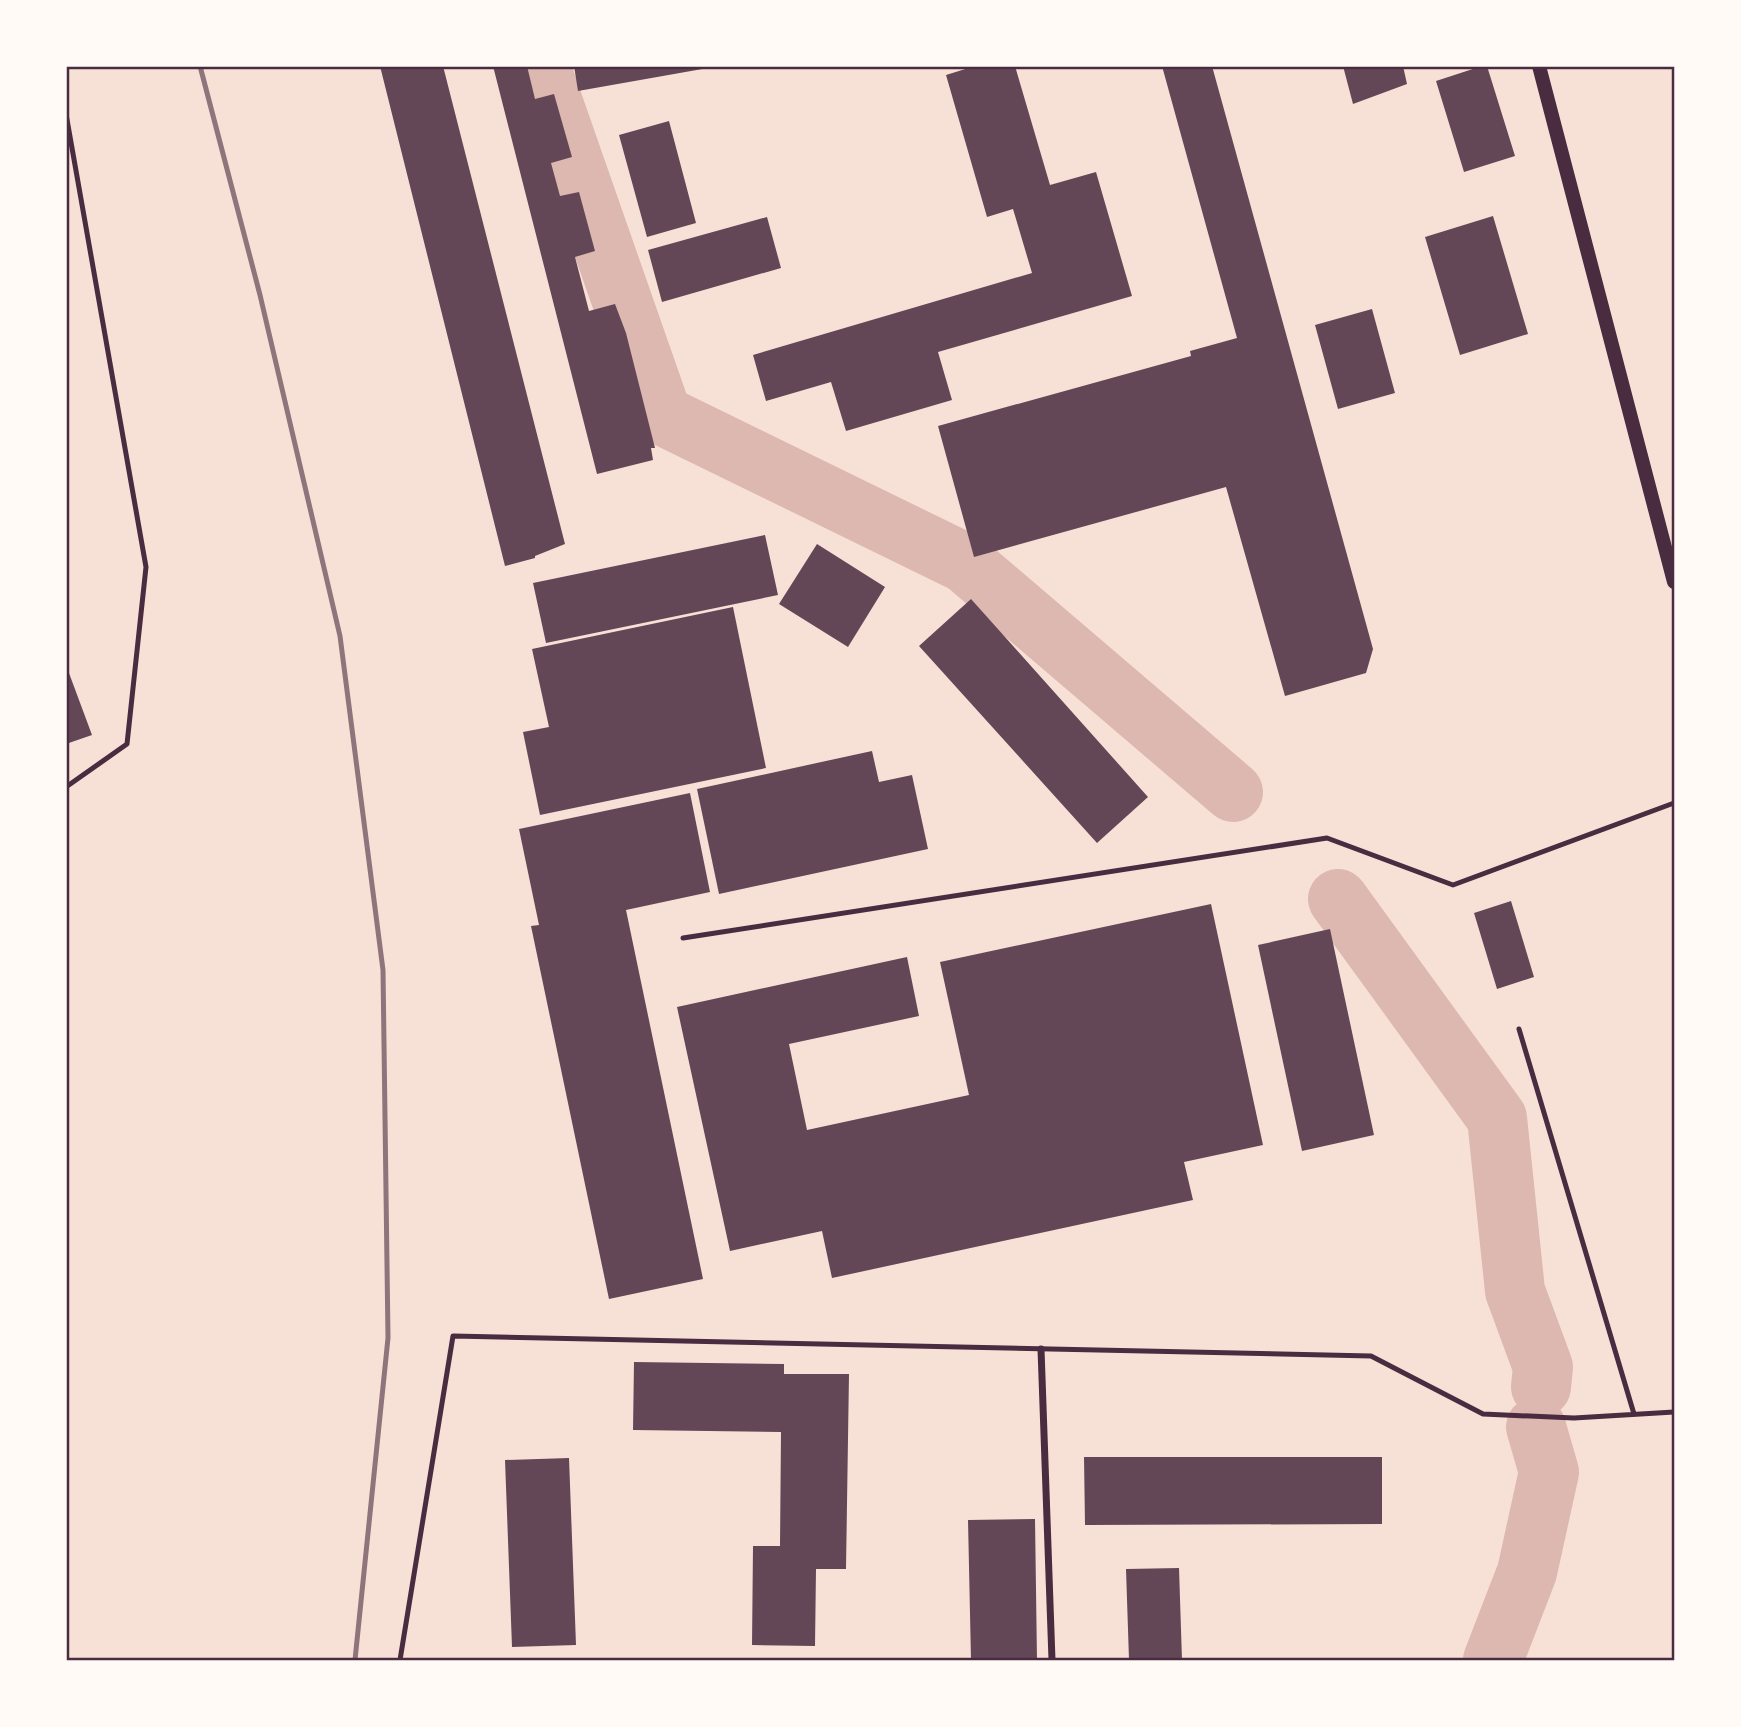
<svg xmlns="http://www.w3.org/2000/svg" width="1741" height="1727" viewBox="0 0 1741 1727" font-family="'IBM Plex Sans',sans-serif">
	<style>
		.lines { fill: none; stroke-linecap: round; stroke-linejoin: round }
		.river { stroke: #dcb8b0; stroke-width: 60 }
		.building { fill: #644757 }
		.service { stroke: #4a2c40; stroke-width: 5 }
		.minor { stroke: #4a2c40; stroke-width: 7 }
		.secondary { stroke: #4a2c40; stroke-width: 14 }
		.rail { stroke: #8f747c; stroke-width: 5 }
		.neatline { fill: none; stroke: #4a2c40; stroke-width: 2.5 }
	</style>
	<rect width="100%" height="100%" fill="#f7e1d7"/>
	<g class="lines">
		<path class="river" d="M540,66l122,349 303,148 268,229
			M1338,899l159,219 18,173 28,76 -2,20
			M1493,1660l34,-88 22,-100 -13,-45"/>
	</g>
	<path class="building" d="M380,66h63l122,478 -30,12v2l-30,8z
		M493,66h34l8,33 19,-5 18,63 -21,6 9,33 19,-4 16,59 -20,6 14,54 26,-7 11,29 29,115h-4l2,12 -56,14z
		M574,66h133l1,2 -130,23z
		M975,66h40l35,119 46,-13 36,124 -194,56 14,48 -106,31 -15,-49 -65,19 -13,-46 279,-82 -19,-64 -26,8 -41,-142z
		M1162,66h50l161,583 -7,24 -81,23 -59,-209 -252,70 -36,-131 253,-70 -1,-5 47,-13z
		M1343,66h60l4,18 -54,20z
		M1482,66h5l28,90 -51,16 -28,-91z
		M669,121l27,102 -49,14 -28,-102z
		M1493,216l35,118 -68,21 -35,-118z
		M767,217l14,51 -119,34 -14,-52z
		M1372,309l23,84 -57,16 -23,-84z
		M765,535l13,60 -232,48 -13,-60z
		M817,544l68,43 -37,60 -69,-43z
		M971,599l177,198 -51,46 -178,-197z
		M733,607l33,161 -226,47 -17,-83 26,-5 -17,-78z
		M66,665l26,70 -26,9z
		M872,751l7,31 33,-7 16,74 -209,45 -22,-105z
		M690,793l20,99 -84,18 77,369 -94,20 -78,-373 8,-1 -20,-96z
		M1511,901l23,76 -37,12 -23,-76z
		M1211,904l52,241 -79,17 9,38 -361,78 -10,-47 -92,20 -53,-244 230,-50 12,59 -130,28 18,86 162,-35 -29,-133z
		M1330,929l44,206 -72,16 -44,-206z
		M634,1362l150,2v10h65l-3,195h-30l-1,77 -63,-1 1,-99h27l1,-114 -148,-2z
		M1084,1457h298v67l-297,1z
		M569,1458l7,187 -64,2 -7,-187z
		M1035,1519l2,141h-66l-3,-140z
		M1179,1568l3,92h-53l-3,-91z"/>
	<g class="lines">
		<path class="service" d="M66,114l80,453 -19,177 -61,43
			M683,938l644,-100 126,47 221,-82
			M1519,1029l115,385
			M400,1660l53,-324 918,20 112,58 91,4 100,-6"/>
		<path class="minor" d="M1041,1349l11,311"/>
		<path class="secondary" d="M1539,66l135,516"/>
		<path class="rail" d="M200,66l60,229 80,341 43,334 5,368 -33,322"/>
	</g>
	<rect width="1741" height="1727" fill="none" stroke="#fffaf5" stroke-width="136"/>
	<rect x="68" y="68" width="1605" height="1591" class="neatline"/>
</svg>
